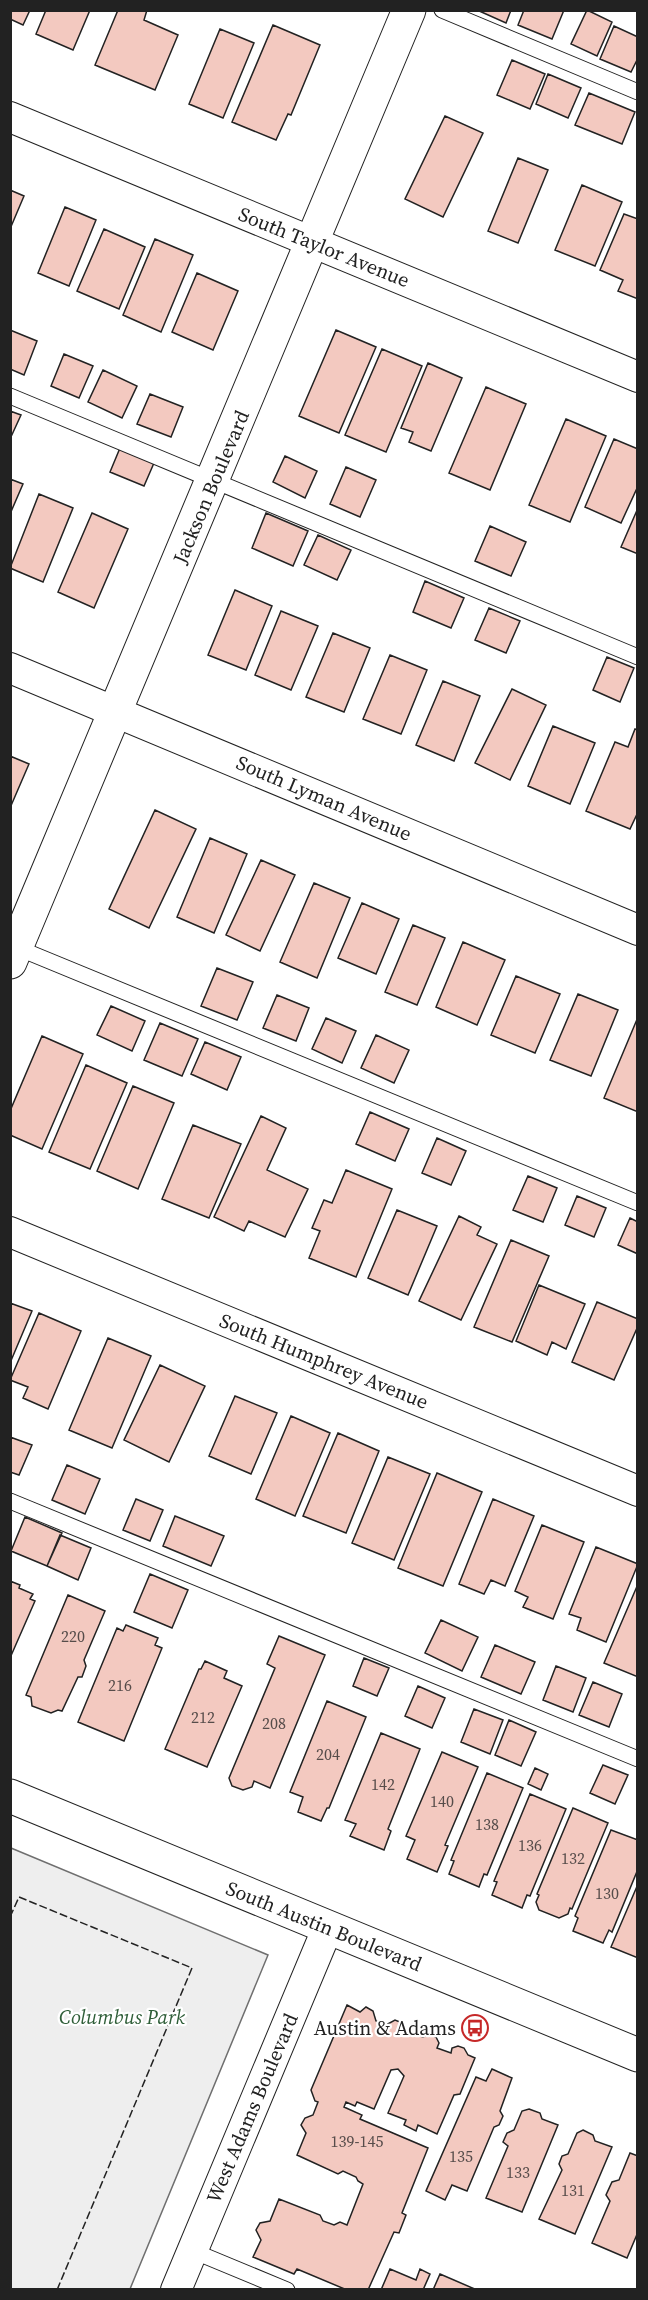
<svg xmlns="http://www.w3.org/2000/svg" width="648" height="2300" viewBox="0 0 648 2300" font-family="'Source Serif 4',serif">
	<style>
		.green { fill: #eee; stroke: #6f6f6f; stroke-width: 1.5 }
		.building { fill: #f3c9c0; stroke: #222; stroke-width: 1.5 }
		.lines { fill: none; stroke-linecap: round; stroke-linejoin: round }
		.lane-casing { stroke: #222; stroke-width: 17 }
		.street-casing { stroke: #222; stroke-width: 32 }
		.secondary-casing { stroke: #222; stroke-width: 35 }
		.lane { stroke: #fff; stroke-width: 15 }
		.street { stroke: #fff; stroke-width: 30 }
		.secondary { stroke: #fff; stroke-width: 33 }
		.fence { stroke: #222; stroke-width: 1.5; stroke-dasharray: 8 3; stroke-linecap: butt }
		.labels { text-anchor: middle; stroke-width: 4.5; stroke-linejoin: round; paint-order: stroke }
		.number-label { font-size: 16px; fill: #564c4a }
		.street-label { font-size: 20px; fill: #222; stroke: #fff }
		.park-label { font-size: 20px; font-style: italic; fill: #2f5e38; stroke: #fff }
		.poi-label { font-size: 20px; fill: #222; stroke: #fff; text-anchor: end }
	</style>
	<rect width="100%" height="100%" fill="#fff"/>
	<path class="green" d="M11,1848l257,107 -138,334h-119z"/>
	<path class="building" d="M10,10h20l-7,15 -13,-6z
		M46,10h44l-17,40 -37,-16z
		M118,10h29l-3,10 34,15 -23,55 -60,-25z
		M477,10h34l-5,13z
		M524,10h40l-12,29 -34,-14z
		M587,10l25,12 -15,34 -26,-12z
		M273,25l47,20 -29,70 -3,-1 -12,26 -44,-18z
		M614,26l24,11v21l-7,14 -31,-13z
		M220,29l34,14 -31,75 -34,-14z
		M512,60l33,14 -15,35 -33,-14z
		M548,74l33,14 -13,30 -32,-14z
		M589,93l46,19 -13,32 -47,-19z
		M445,116l38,17 -40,84 -38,-18z
		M518,158l30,12 -30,73 -30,-12z
		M582,185l40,17 -27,64 -40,-16z
		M10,190l14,6 -14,33z
		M65,207l31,13 -27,66 -31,-13z
		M624,214l14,5v80l-20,-8 5,-11 -23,-10z
		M104,229l41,18 -26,62 -42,-18z
		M155,239l38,16 -32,77 -38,-17z
		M197,273l41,18 -25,59 -41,-18z
		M10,330l27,11 -13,34 -14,-6z
		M336,330l40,17 -37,86 -40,-17z
		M382,349l40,17 -36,86 -41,-17z
		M64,354l29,12 -14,32 -28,-12z
		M428,363l34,15 -31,73 -22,-9 4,-10 -12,-4z
		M103,370l34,16 -15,32 -34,-16z
		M486,387l40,17 -36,86 -41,-17z
		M150,394l33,13 -12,30 -34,-13z
		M10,411l11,4 -11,24z
		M566,419l40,17 -36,86 -41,-17z
		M614,439l24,10v37l-17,37 -36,-16z
		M120,448l34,15 -10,23 -34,-14z
		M285,456l32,15 -12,27 -32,-16z
		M346,467l30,13 -16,37 -30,-13z
		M10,479l13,5 -13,30z
		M39,494l34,14 -30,74 -33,-14z
		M638,508v46l-17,-7z
		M92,513l36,16 -34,79 -36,-16z
		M266,513l42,18 -15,35 -41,-18z
		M490,526l36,16 -15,34 -36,-15z
		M318,535l33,15 -14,30 -33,-15z
		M425,581l39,17 -13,30 -38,-16z
		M235,590l37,16 -26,64 -38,-15z
		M489,608l31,13 -14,32 -31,-13z
		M281,611l37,15 -27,64 -36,-15z
		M333,633l37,15 -26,64 -38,-15z
		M390,655l37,15 -26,64 -38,-15z
		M607,657l27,11 -14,34 -27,-12z
		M443,681l37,15 -26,65 -38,-16z
		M512,689l34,16 -36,75 -35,-17z
		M553,726l42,17 -25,61 -42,-18z
		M635,729l3,1v82l-8,17 -44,-18 29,-69 13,5z
		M10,756l19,8 -19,44z
		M155,810l41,19 -47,99 -40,-19z
		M210,838l37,16 -33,79 -37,-16z
		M261,860l34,15 -35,76 -34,-16z
		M314,883l36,15 -33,80 -37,-16z
		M362,903l37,16 -23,55 -38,-16z
		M413,925l32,13 -28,67 -32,-13z
		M463,942l42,18 -28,65 -41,-18z
		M217,968l36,14 -16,38 -36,-14z
		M516,976l44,18 -25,59 -44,-18z
		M578,994l40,16 -27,66 -41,-16z
		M277,995l32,13 -13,33 -33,-13z
		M111,1006l34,15 -13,30 -35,-16z
		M638,1017v95l-34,-14z
		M326,1018l30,13 -14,32 -30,-14z
		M160,1023l38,16 -16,37 -38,-16z
		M376,1035l33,15 -15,33 -33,-15z
		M42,1036l41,18 -41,95 -32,-14v-24z
		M205,1042l36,15 -14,33 -36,-16z
		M86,1065l41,18 -37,86 -41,-17z
		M133,1086l41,17 -36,86 -41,-18z
		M370,1112l39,17 -14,32 -39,-17z
		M261,1116l25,12 -19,42 41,19 -23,48 -36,-16 -5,10 -30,-14z
		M193,1125l48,19 -32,74 -47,-19z
		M437,1138l29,13 -15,34 -29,-12z
		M346,1170l46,19 -36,88 -47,-19 11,-27 -8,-3 12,-28 8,3z
		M528,1176l29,12 -14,34 -30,-12z
		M577,1196l29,12 -12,29 -29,-12z
		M397,1210l40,16 -29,69 -40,-17z
		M459,1216l22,11 -4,8 20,9 -36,76 -42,-19z
		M630,1218l8,4v32l-20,-9z
		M511,1240l38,16 -37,86 -38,-15z
		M539,1285l46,19 -19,45 -14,-7 -5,13 -31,-14z
		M597,1302l41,17v7l-24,54 -42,-18z
		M10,1303l22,8 -22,52z
		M39,1313l42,18 -33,78 -25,-11 5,-11 -18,-7z
		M108,1338l43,18 -39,92 -43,-18z
		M160,1365l45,21 -36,76 -45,-22z
		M235,1396l42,17 -26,61 -42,-18z
		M291,1416l39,17 -35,83 -39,-17z
		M338,1433l41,18 -33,82 -43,-17z
		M10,1437l22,8 -13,30 -9,-3z
		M388,1457l42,17 -36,86 -42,-17z
		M67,1465l33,14 -15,35 -33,-14z
		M437,1473l45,19 -39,94 -45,-18z
		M136,1499l27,11 -13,31 -27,-11z
		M493,1499l41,17 -29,70 -14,-6 -7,14 -25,-10z
		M175,1516l49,20 -13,30 -48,-20z
		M25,1517l37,16 -15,33 -36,-15z
		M542,1525l42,17 -31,77 -30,-12 5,-10 -13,-6z
		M60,1535l31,13 -13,32 -31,-14z
		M596,1547l42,17 -32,78 -29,-12 4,-12 -12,-4z
		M150,1574l38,16 -16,38 -38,-16z
		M10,1581l10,4 -1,3 14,6 -3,5 5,2 -25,57z
		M638,1584v93l-34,-14z
		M68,1595l37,16 -21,49 2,6 -4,11h-4l-16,34 -4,-1 -7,3 -19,-7 -1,-9 -5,-2z
		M441,1620l37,17 -16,34 -37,-18z
		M126,1625l32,13 -3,7 7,3 -38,93 -46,-19 39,-94 6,3z
		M279,1636l46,19 -55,133 -16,-7 -2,6 -9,3 -11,-4 -3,-8 46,-110 -8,-4z
		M495,1645l40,17 -14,32 -40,-17z
		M364,1658l25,10 -12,28 -24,-10z
		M205,1661l22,10 -3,7 18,8 -35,81 -42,-18 34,-80h2z
		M556,1666l30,12 -13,34 -30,-12z
		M593,1682l29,12 -13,33 -30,-12z
		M418,1686l27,12 -13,30 -27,-12z
		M327,1701l39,16 -37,91h-2l-6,13 -23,-9 5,-15 -13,-5z
		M474,1709l29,11 -13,34 -29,-12z
		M509,1720l27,12 -15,34 -26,-11z
		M381,1733l39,16 -32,80 3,2 -7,19 -34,-14 6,-12 -11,-4z
		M442,1752l36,15 -33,78 3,1 -11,26 -30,-13 8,-19 -9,-4z
		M603,1765l25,10 -13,29 -25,-11z
		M535,1768l13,6 -7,16 -13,-6z
		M487,1773l36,15 -36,87 -3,-1 -5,13 -30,-13 5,-13 -3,-1z
		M530,1794l36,15 -36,87 -3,-1 -5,13 -30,-13 5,-13 -3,-1z
		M573,1808l35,15 -36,86 -2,-1 -2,6 -9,4 -20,-8 -3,-8 3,-7 -2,-1z
		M611,1830l27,10v29l-26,63 -3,-2 -6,13 -30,-12 5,-13 -3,-2z
		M638,1884v74l-27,-11z
		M347,2005l13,7 6,-5 7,4 3,10 10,4 9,-5 5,2 3,8 20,7 6,-3 7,3 3,6 -2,5 14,5 1,-5 6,-2 6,2 4,7 7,3 -15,36 -6,1 -17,39 -19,-9 -2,6 -12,-6 2,-5 -18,-7 16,-37 -6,-7 -7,1 -17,39 -17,-7 -2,4 -9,-4 -2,5 18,8 -2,4 68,29 -26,65 4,2 -7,18 -5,-1 -26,58h-21l-50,-21 -3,5 -41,-17 8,-17 -5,-10 4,-7 10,-2 9,-22 41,16 3,6 11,4 6,-3 7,3 16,-41 -5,-3 -2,-4 -13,-6 -5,3 -41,-19 9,-22 -5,-8 4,-7 8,-3 5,-13 -3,-1 -4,-11z
		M492,2069l20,9 -12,33 3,5 -4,9 -5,2 -27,64 -15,-6 -7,15 -19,-9 50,-114 10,4z
		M529,2109l11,4 2,6 16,6 -36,87 -36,-14 22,-52 -5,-4 4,-9 7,-3 8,-19z
		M583,2130l10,5 2,6 17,6 -37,87 -36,-15 23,-49 -3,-6 3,-8 6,-2 9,-21z
		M630,2153l8,3v76l-11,26 -35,-15 18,-42 -4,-6 6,-13 7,-2z
		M390,2269l26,11 4,-11 10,5 -7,16h-42z
		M440,2274l37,16h-44z"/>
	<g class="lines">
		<defs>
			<path id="lane" d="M442,10l196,82
				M10,396l628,261
				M13,946l625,257
				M10,1501l628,258
				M193,2251l94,39"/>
			<path id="street" d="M10,117l628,260
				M10,668l628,262
				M10,1232l628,259
				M176,2290l152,-363"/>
			<path id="secondary" d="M10,962l399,-952
				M10,1796l628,259"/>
		</defs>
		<use href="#lane" class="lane-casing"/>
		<use href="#street" class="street-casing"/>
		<use href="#secondary" class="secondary-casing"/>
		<use href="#lane" class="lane"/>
		<use href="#street" class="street"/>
		<use href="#secondary" class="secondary"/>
		<path class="fence" d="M10,1917l9,-20 173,71 -135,322"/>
	</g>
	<defs>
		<symbol id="bus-ring" viewBox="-11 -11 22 22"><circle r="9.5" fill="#fff" stroke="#c62828" stroke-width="1.5"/><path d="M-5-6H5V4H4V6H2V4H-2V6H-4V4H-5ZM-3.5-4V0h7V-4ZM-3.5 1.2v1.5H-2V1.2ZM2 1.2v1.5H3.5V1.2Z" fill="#c62828"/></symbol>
	</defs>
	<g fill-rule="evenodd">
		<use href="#bus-ring" x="460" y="2013" width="30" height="30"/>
	</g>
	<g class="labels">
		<g class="number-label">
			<text x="73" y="1642">220</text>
			<text x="120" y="1691">216</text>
			<text x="203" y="1723">212</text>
			<text x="274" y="1729">208</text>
			<text x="328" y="1760">204</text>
			<text x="383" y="1790">142</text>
			<text x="442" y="1807">140</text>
			<text x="487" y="1830">138</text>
			<text x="530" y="1851">136</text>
			<text x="573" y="1864">132</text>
			<text x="607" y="1899">130</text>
			<text x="357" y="2147">139-145</text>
			<text x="461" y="2162">135</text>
			<text x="518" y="2178">133</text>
			<text x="573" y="2196">131</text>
		</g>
		<g class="street-label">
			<text transform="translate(324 247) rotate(22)" y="7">South Taylor Avenue</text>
			<text transform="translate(211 487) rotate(-67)" y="7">Jackson Boulevard</text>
			<text transform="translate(324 798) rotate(23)" y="7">South Lyman Avenue</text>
			<text transform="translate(324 1361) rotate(22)" y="7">South Humphrey Avenue</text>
			<text transform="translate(324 1926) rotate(22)" y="7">South Austin Boulevard</text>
			<text transform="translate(252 2108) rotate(-67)" y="7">West Adams Boulevard</text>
		</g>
		<g class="park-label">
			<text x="122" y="2024">Columbus Park</text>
		</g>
		<g class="poi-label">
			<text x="456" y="2035">Austin &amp; Adams</text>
		</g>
	</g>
	<rect width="648" height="2300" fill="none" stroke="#222222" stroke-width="24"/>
</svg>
